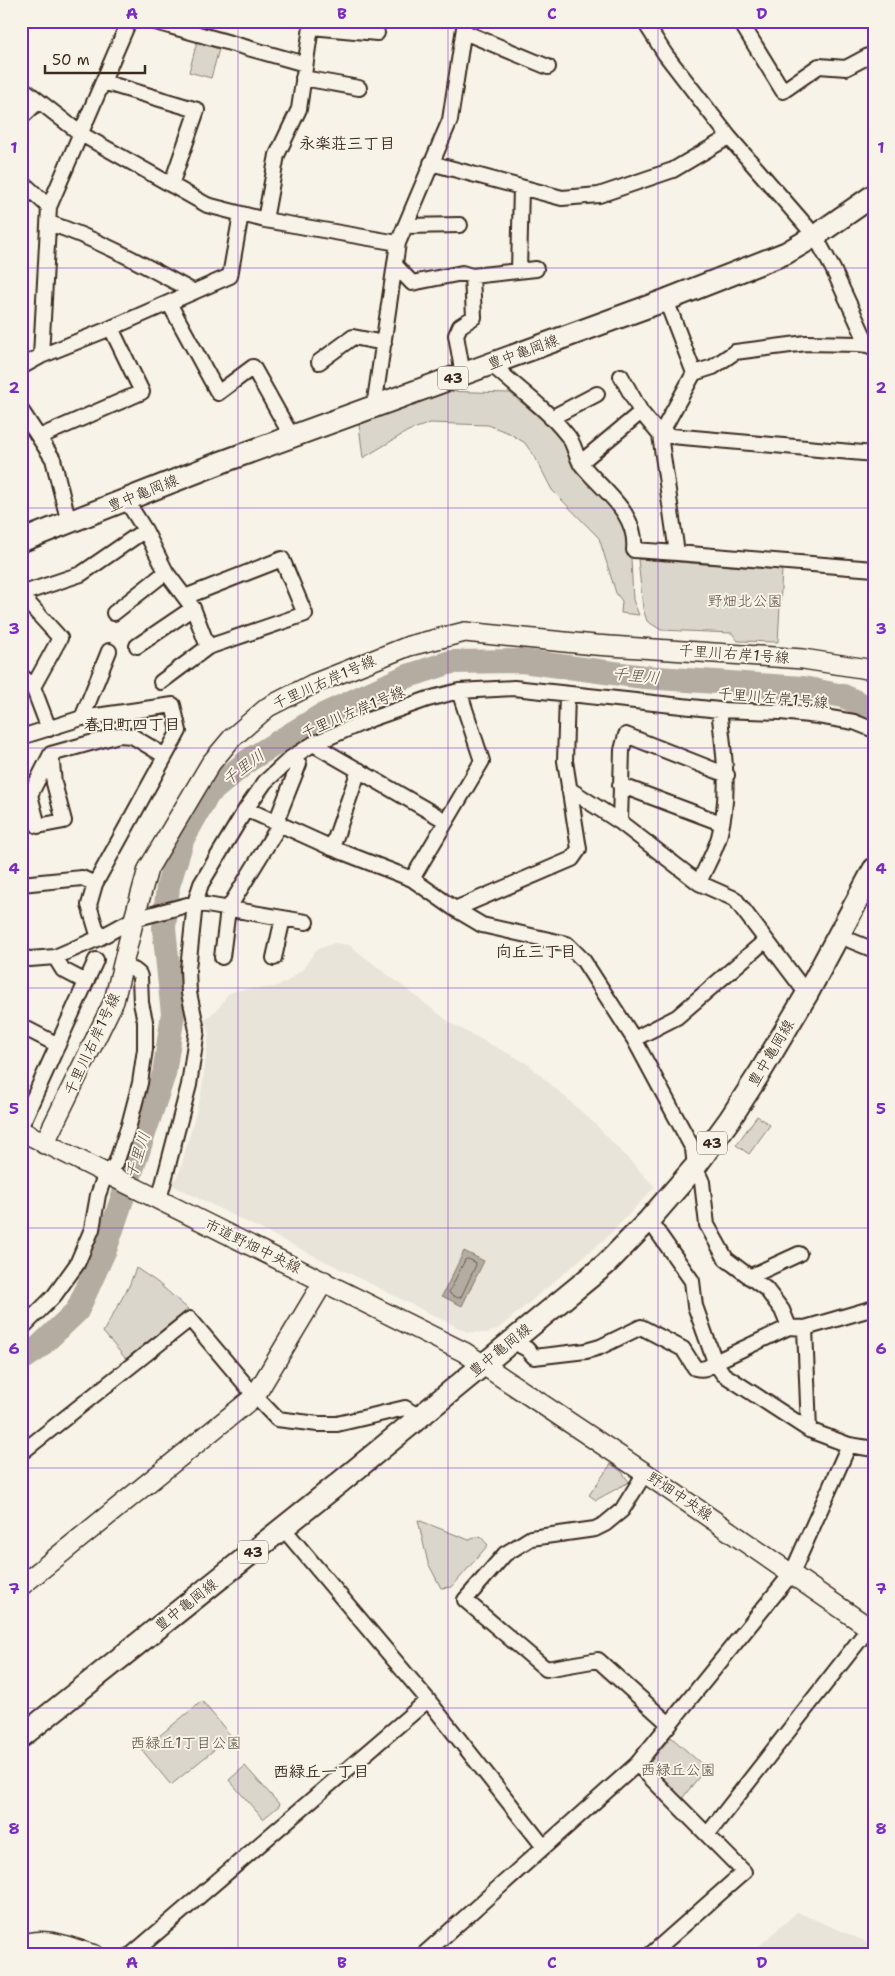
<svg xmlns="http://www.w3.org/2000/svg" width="895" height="1976" viewBox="0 0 895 1976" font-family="'Shantell Sans','Klee One',sans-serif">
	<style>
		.built { fill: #e9e4d9 }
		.green { fill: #dbd6cb; stroke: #8b8074 }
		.water { fill: #b4aca0; stroke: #84786c }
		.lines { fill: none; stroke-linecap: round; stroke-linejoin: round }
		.shore { stroke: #6b5e52; stroke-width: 1 }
		.river { stroke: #b4aca0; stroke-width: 24 }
		.street-casing { stroke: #3b2a1e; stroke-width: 18 }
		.secondary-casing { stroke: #3b2a1e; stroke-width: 22 }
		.primary-casing { stroke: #3b2a1e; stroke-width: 25 }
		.street { stroke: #f7f3e8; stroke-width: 14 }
		.secondary { stroke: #f7f3e8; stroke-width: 19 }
		.primary { stroke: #f7f3e8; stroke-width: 21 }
		.grid { fill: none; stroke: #7b2cbf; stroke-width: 1; stroke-opacity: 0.55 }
		.labels { text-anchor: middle; stroke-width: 4; stroke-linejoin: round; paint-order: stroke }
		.shield { fill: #f7f3e8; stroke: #73665b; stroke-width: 1 }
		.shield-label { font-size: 14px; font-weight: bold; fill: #3b2a1e }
		.street-label { font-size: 15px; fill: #3b2a1e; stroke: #f7f3e8 }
		.park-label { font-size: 15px; fill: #5b4c41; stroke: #f7f3e8 }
		.neighbourhood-label { font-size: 16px; font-weight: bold; fill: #3b2a1e; stroke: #f7f3e8 }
		.water-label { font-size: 16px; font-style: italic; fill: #5f5145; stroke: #f7f3e8 }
		.neatline { fill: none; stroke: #7b2cbf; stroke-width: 2 }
		.grid-label { font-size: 16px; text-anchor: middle; font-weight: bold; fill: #7b2cbf }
	</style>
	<rect width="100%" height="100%" fill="#f7f3e8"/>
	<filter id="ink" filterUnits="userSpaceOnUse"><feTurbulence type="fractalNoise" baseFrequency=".02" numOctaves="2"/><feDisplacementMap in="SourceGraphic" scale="10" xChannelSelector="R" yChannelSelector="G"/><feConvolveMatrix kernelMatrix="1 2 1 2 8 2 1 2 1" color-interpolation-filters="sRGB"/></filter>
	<g filter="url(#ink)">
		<path class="built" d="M334,943l15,2 103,79 76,40 65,58 62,65 -48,50 -109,92 -10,4 -21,-1 -295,-147 8,-15 21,-75 8,-62 -4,-14 13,-10 10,-15 9,-4 38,-3 13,-6 15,-12 13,-19z
			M797,1912l77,33v10h-125z"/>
		<path class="green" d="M197,42l22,7 -8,29 -22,-6z
			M440,391l70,2 41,34 18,20 50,65 11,25 3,63 6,15 -18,-2 1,-12 -6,-8 -17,-55 -47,-48 -16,-31 -11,-16 -16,-10 -21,-8 -58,-2 -22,8 -45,27 -4,-33z
			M638,559l144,11 -4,72 -40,-1 -6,-8 -71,-3 -14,-9 -4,-12z
			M757,1116l13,9 -21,29 -13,-9z
			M136,1268l21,14 31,27 -62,50 -23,-27 26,-46z
			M611,1464l11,8 7,10 -33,18 -7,-5z
			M418,1520l51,20 11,-4 8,9 -36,42 -11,1 -13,-25z
			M202,1701l29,35 -60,49 -29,-35z
			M671,1737l35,31 -26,33 -28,-29 -1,-11z
			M245,1766l35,39 -17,14 -34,-39z"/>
		<path class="water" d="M464,1251l20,10 -22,45 -20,-10z"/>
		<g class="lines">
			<path class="shore" d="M468,1259l7,3 1,3 -15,32 -3,1 -8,-4 -1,-2 16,-32z"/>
			<path class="river" d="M21,1360l15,-10 41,-39 29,-64 58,-173 9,-60 -9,-86 4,-42 15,-48 25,-44 41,-34 70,-43 86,-40 46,-15 71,-1 122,16 159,11 40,8 31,14"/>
			<defs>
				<path id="street" d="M152,21l153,43
					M644,21l21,33 64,83 86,99 18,33 35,76
					M740,21l43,70 36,-25 27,2 28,-15
					M311,27l66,6
					M464,32l84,35
					M303,78l56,10
					M103,82l94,28 -26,75
					M21,87l60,47 126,71 58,15 133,23
					M21,118l17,-16
					M431,163l131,35 37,-3 74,-25 56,-33
					M21,181l28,26
					M265,220l12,-65 22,-46 12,-82v-6
					M49,223c51,17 97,43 145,69
					M405,226l55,-1
					M395,265l17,18 50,-10 10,3
					M519,271l2,-84
					M666,300l28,73 -34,62 17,118 197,16
					M169,303l49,90 35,-26 39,70
					M41,356l8,-149 80,-186
					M319,362l34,-25 31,6
					M491,364c25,23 55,44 76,71 8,8 8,22 15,30 21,26 56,48 52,85l43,3
					M21,367l20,-11 70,-28 119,-52 11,-62
					M694,373l19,-6 22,-15 71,-9 52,1 10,1 6,3
					M463,375l-7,-40 4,-9 14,-9 -2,-41 64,-7
					M621,376l20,36 19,23 214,19
					M374,407l24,-164 52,-123 15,-99
					M21,410l32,49 16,64
					M551,418l46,-24
					M39,437l103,-45 -31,-64
					M580,463l61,-51
					M126,500l19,30 21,42 27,36 15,39
					M21,594l60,-20 64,-44
					M21,595l39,43 -27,49
					M114,613l52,-41
					M137,646l56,-38
					M21,675l12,12 16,42
					M161,682l47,-35 97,-33 -23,-55 -97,38
					M82,718l27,-67
					M21,737l61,-19 91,-13 6,26 -84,153 -6,21 10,33
					M313,744l133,77
					M51,754l-21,41 8,31 26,-5 -10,-38 -3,-29 68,-19 13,1 33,20
					M620,785l101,38
					M569,789l51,33 79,61 36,16 72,95
					M246,809l86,39 80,31 43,30 27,16 85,19 16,16 51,79 59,110 2,18 7,15 5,43 19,34 40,30 16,21 7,17
					M620,822l2,-72 4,-15 101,40
					M332,848l27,-78
					M412,879l70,-118 -23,-70
					M699,883c6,-15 16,-31 20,-46 12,-43 5,-84 0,-127
					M21,884l61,-6 13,6
					M455,909l117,-50 7,-10 -14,-88 2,-66
					M837,935l37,15
					M21,957l9,2 25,-2 44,-19 35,-19 61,-16 111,19
					M55,957l8,13 23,12
					M222,957l6,-48 52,-85 -2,-7 21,-53
					M274,958l9,-40
					M21,1026l37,19
					M634,1039l43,-22 89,-77
					M21,1126l75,-166
					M157,1199l4,-7 28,-107 8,-55 -8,-37 -1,-24 7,-66 6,-19 45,-75 19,-27 26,-24 22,-14 58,-25 57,-20 31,-8 55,-3 205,22 62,2 37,4 36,6 20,8
					M649,1220l43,61 3,25 20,56 8,12 86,56 40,15 25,4
					M749,1277l50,-23
					M805,1328l4,102
					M21,1329l33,-33 23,-32 15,-35 6,-34 5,-14 13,-18 13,-38 11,-42 5,-34v-28l-4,-18 -1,-26 -1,-3 -5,-4
					M512,1341l15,8 7,8 52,-6 14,-4 41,-20 42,22 12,19c9,2 13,0 20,-6l74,-35 16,1 69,-20
					M21,1453l169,-134 65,77 22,23 41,5h19l68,-16 14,9
					M645,1473l-23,37 -17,14 -10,5 -64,9 -26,16 -40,46 81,69 52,-9 71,64
					M283,1528l145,172 116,147
					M637,1764l107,108 -94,83
					M707,1835l162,-207 5,-4
					M131,1955l297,-255
					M423,1955l214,-191 155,-191 57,-128"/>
				<path id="secondary" d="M21,1131l443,221 181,121 229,158
					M44,1144l70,-143 20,-82 14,-50 63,-106 21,-25 36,-31 45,-23 96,-38 56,-14 130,13 208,14 71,11
					M21,1586l234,-190 69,-115
					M21,1945c25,-10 49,3 74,10"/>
				<path id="primary" d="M21,541l201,-79 444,-162 120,-47 29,-17 59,-41
					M21,1737l317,-253 268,-220 43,-44 46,-53 35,-48 31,-48 46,-77 67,-125"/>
			</defs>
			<use href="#street" class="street-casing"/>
			<use href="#secondary" class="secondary-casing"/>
			<use href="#primary" class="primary-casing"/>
			<use href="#street" class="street"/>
			<use href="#secondary" class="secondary"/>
			<use href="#primary" class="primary"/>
		</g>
	</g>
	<path class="grid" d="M238,21v1934M448,21v1934M658,21v1934M21,268h853M21,508h853M21,748h853M21,988h853M21,1228h853M21,1468h853M21,1708h853"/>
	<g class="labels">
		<g class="shield">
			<rect x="438" y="366.5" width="30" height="23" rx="4"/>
			<rect x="697" y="1131.5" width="30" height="23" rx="4"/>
			<rect x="238" y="1540.5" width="30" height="23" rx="4"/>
		</g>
		<g class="shield-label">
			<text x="453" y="383">43</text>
			<text x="712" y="1148">43</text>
			<text x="253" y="1557">43</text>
		</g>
		<g class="street-label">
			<text transform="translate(523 352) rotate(-20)" y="5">豊中亀岡線</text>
			<text transform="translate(143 493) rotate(-22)" y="5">豊中亀岡線</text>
			<text transform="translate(734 654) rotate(4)" y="5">千里川右岸1号線</text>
			<text transform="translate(324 682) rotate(-24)" y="5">千里川右岸1号線</text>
			<text transform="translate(773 698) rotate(5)" y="5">千里川左岸1号線</text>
			<text transform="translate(353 712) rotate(-23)" y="5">千里川左岸1号線</text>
			<text transform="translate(92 1044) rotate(-65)" y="5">千里川右岸1号線</text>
			<text transform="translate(771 1053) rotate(-59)" y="5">豊中亀岡線</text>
			<text transform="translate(253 1246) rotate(26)" y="5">市道野畑中央線</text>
			<text transform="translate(500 1350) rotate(-39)" y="5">豊中亀岡線</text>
			<text transform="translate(680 1496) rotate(34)" y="5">野畑中央線</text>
			<text transform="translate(186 1605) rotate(-38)" y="5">豊中亀岡線</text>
		</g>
		<g class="park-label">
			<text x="745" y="606">野畑北公園</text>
			<text x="186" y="1748">西緑丘1丁目公園</text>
			<text x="678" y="1775">西緑丘公園</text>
		</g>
		<g class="neighbourhood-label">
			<text x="347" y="149">永楽荘三丁目</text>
			<text x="132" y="730">春日町四丁目</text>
			<text x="536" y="957">向丘三丁目</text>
			<text x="321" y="1777">西緑丘一丁目</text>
		</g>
		<g class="water-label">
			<text transform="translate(636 675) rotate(6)" y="6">千里川</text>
			<text transform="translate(243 767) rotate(-37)" y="6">千里川</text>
			<text transform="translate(137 1155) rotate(-72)" y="6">千里川</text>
		</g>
	</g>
	<rect width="895" height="1976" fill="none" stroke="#f7f3e8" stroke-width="55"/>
	<path d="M45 65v8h100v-8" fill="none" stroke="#3b2a1e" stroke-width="2.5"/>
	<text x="52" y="65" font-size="15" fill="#3b2a1e" stroke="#f7f3e8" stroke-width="4" paint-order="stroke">50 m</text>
	<rect x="28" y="28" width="840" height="1920" class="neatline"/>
	<g class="grid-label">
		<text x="132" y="19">A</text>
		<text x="342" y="19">B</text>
		<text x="552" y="19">C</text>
		<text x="762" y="19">D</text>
		<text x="14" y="153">1</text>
		<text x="881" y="153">1</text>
		<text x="14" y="393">2</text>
		<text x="881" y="393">2</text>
		<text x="14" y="634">3</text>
		<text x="881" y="634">3</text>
		<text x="14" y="874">4</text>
		<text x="881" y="874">4</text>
		<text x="14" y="1114">5</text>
		<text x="881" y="1114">5</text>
		<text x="14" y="1354">6</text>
		<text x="881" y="1354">6</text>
		<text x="14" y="1594">7</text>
		<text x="881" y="1594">7</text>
		<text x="14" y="1834">8</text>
		<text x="881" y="1834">8</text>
		<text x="132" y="1968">A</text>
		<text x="342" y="1968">B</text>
		<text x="552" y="1968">C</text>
		<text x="762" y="1968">D</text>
	</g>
</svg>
